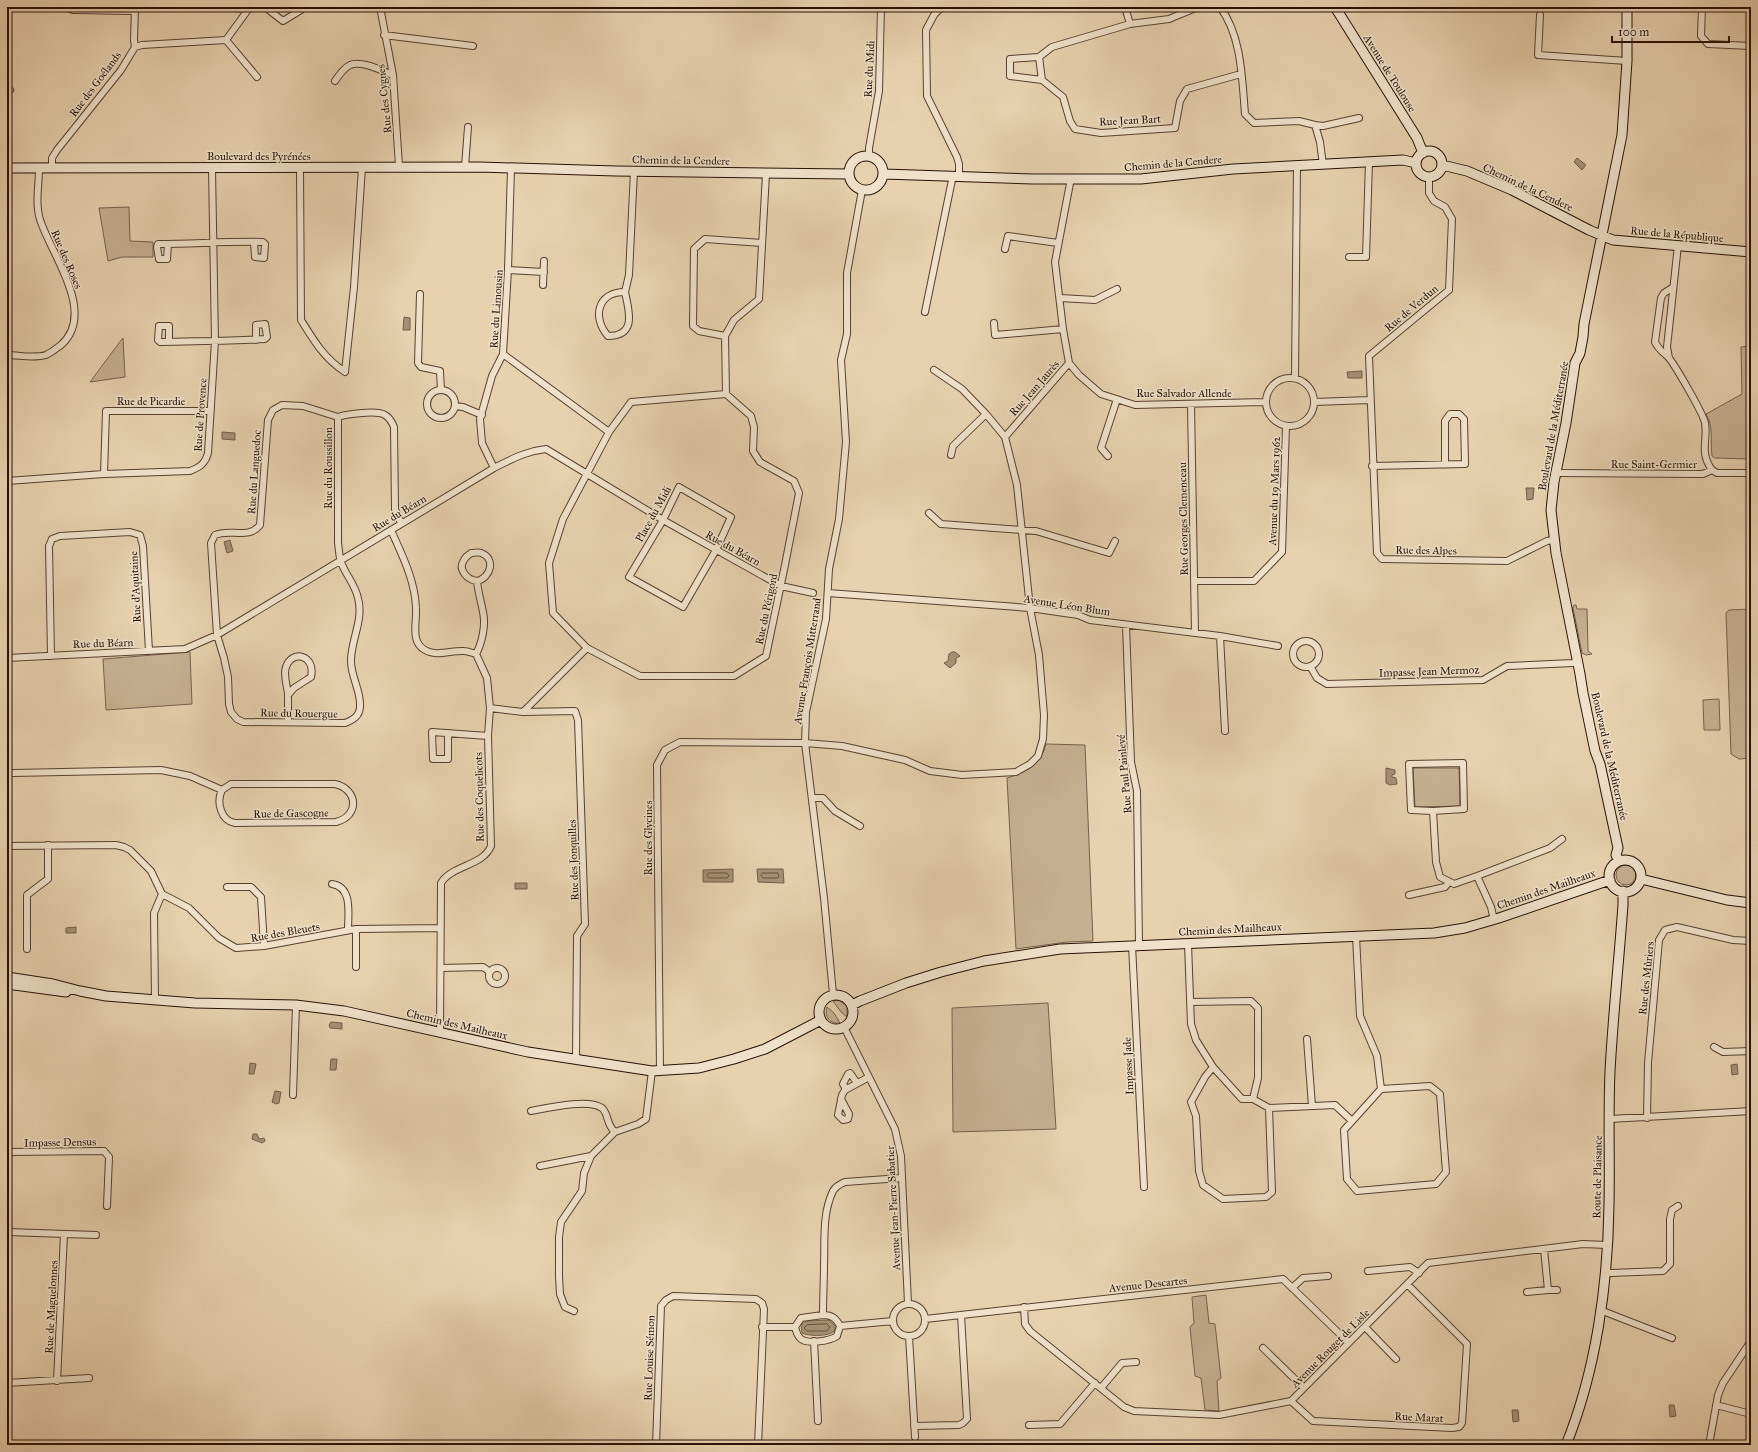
<svg xmlns="http://www.w3.org/2000/svg" width="1758" height="1452" viewBox="0 0 1758 1452" font-family="'IM FELL Great Primer',serif">
	<style>
		.green { fill: #c6b091; stroke: #76604c }
		.water { fill: #a69075; stroke: #735d49 }
		.lines { fill: none; stroke-linecap: round; stroke-linejoin: round }
		.shore { stroke: #66503e; stroke-width: 1 }
		.street-casing { stroke: #574130; stroke-width: 8 }
		.secondary-casing { stroke: #271106; stroke-width: 11 }
		.street { stroke: #efe1ca; stroke-width: 6 }
		.secondary { stroke: #efe1ca; stroke-width: 9 }
		.labels { text-anchor: middle; stroke-width: 3; stroke-linejoin: round; paint-order: stroke }
		.street-label { font-size: 11px; fill: #271106; stroke: #efe1ca }
	</style>
	<rect width="100%" height="100%" fill="#e7d1ae"/>
	<filter id="stains"><feTurbulence type="fractalNoise" baseFrequency=".005" numOctaves="4"/><feColorMatrix values="0 0 0 0 .2 0 0 0 0 .09 0 0 0 0 .02 0 0 0 .5 -.17"/></filter>
	<radialGradient id="worn" r=".72"><stop offset=".6" stop-color="#630" stop-opacity="0"/><stop offset="1" stop-color="#630" stop-opacity=".3"/></radialGradient>
	<path class="green" d="M129,207l1,34 23,1v15h-31l-14,4 -9,-53z
		M123,338l2,39 -35,5 32,-43z
		M1751,346v113l-36,-1 -3,-2c-2,-14 2,-30 -6,-42l36,-20 -1,-47z
		M1574,605h2l1,4h10l1,42 4,3 -6,1 -4,-2 -9,-45z
		M1751,609v149l-12,1 -8,-5 -5,-141 3,-3z
		M190,652l2,52 -86,6 -3,-51z
		M1719,699l1,31h-16l-1,-30z
		M1046,744l39,1 8,196 -26,1 -51,7 -9,-171c19,-6 34,-14 39,-34z
		M1413,768h46l1,38 -45,1z
		M1616 875a10 10 0 1 1 20 0a10 10 0 1 1-20 0Z
		M839,1000l8,7v10l-6,-5 -8,-11z
		M1048,1003l8,126 -103,3 -1,-124z
		M827,1007l7,6 6,10c-10,1 -16,-6 -13,-16z
		M1206,1295l3,28 6,1 6,54 -4,3 2,30 -14,-1 -4,-32 -6,-2 -5,-49 4,-4 -2,-26z"/>
	<path class="water" d="M1577,158l9,7 -4,5 -8,-8z
		M404,317l6,1v12h-7z
		M1362,371v7h-14l-1,-6z
		M222,432l13,1v7l-13,-1z
		M1526,488h8l-1,11 -6,1z
		M230,540l3,11 -6,2 -3,-11z
		M952,652h3l5,4 -4,2v5l-6,5 -6,-5 4,-2 1,-7z
		M1386,768l9,2v4l-3,1v2l4,1 1,6 -7,1 -4,-2z
		M733,869v13h-30v-12z
		M757,869h26l1,14 -26,-1z
		M515,883h12v6h-12z
		M76,927v6h-10v-5z
		M331,1022l11,1v6l-12,-1 -1,-3z
		M331,1059h6l-1,11h-6z
		M250,1063l6,1 -2,10h-5z
		M1737,1064l1,10 -6,1 -1,-10z
		M275,1091l6,1 -2,11 -3,1 -4,-2z
		M253,1134h4l2,5 5,-1 1,3 -3,2 -10,-4z
		M829,1320c21,16 -17,18 -27,13l-1,-8 5,-4z
		M1674,1405l2,11 -6,1 -1,-12z
		M1512,1410h6l1,11 -6,1z"/>
	<g class="lines">
		<path class="shore" d="M709,873h18l2,3 -2,2h-18l-2,-3z
			M763,873h15l1,4 -2,1h-14l-2,-3z
			M827,1324l3,3 -3,4h-20l-3,-3 3,-3z"/>
		<defs>
			<path id="street" d="M66,7l7,3 62,1
				M221,7l27,2
				M265,7l18,14 18,-11
				M380,7l13,68 6,91
				M942,7l-8,8 -8,15 1,66 30,61 2,7v11
				M1125,7l5,17 39,-5 29,-12
				M1220,7c22,29 22,73 25,107l9,9 45,-2 16,4 5,17 3,23
				M1702,7l-1,29 7,8 43,2
				M1540,15l-2,40 89,6
				M1130,24l-78,23 -13,10 3,23 21,17 7,24 5,8 26,4 74,-5 5,-27 7,-12 54,-15
				M384,35l89,11
				M226,40l31,37
				M135,47l7,-2 84,-5 24,-33
				M1039,57l-29,2v17l32,4
				M335,81c4,-6 9,-13 15,-16 12,-5 32,6 43,10
				M7,92l3,-2
				M1315,125l8,1 36,-8
				M869,156v-8l10,-57 2,-84
				M52,167v-9l5,-8 64,-80 14,-23 -1,-7 1,-33
				M465,167l3,-40
				M300,168l1,152c13,21 23,38 44,52l9,-85 8,-120
				M1429,177v16l5,8 11,6 7,12 -3,71 -80,66 8,197 5,6 125,2 40,-20 6,-1
				M168,244l-1,15h-8l-2,-12 1,-3c35,0 70,-3 105,-2l2,2 -1,14 -9,-1 -1,-15
				M1005,249l3,-13 50,7
				M1349,257h17l3,-95
				M508,270l36,2
				M543,285l1,-24
				M1672,288l-8,5 -3,5 -6,44c3,7 9,11 14,16 7,9 34,55 36,65 3,18 -6,29 7,47
				M625,292c4,19 12,44 -17,44 -16,-18 -11,-44 17,-44l4,-17 5,-104
				M420,294l-2,69 3,4 19,4 1,19
				M1060,298l35,2 22,-11
				M925,312l28,-137
				M994,323l1,12 68,-6
				M725,336l-26,-5 -6,-5 1,-77 11,-10 57,4
				M169,341v-15h-10l-1,14 2,2c35,-1 70,-1 105,-3l2,-2 -2,-13 -9,1v15
				M503,354l106,78
				M7,355c13,0 26,4 39,0 5,-2 11,-7 15,-10 35,-31 -7,-87 -19,-120 -8,-18 -3,-38 -3,-57
				M1669,358l-2,-11 11,-102
				M1069,363l10,12 22,19 34,11 130,-3
				M934,370l28,19 24,25 19,23
				M1266 402a24 24 0 1 1 48 0a24 24 0 1 1-48 0Z
				M1295,378l2,-212
				M427 404a14 14 0 1 1 28 0a14 14 0 1 1-28 0Z
				M726,394l25,22 3,11 -1,24 7,11 34,19 5,12 -14,72 -19,91 -32,20h-94l-53,-28 -34,-35 -4,-50 14,-44 46,-87 22,-30z
				M726,394l-1,-58 9,-16 25,-21 7,-125
				M1314,402l56,-2
				M1191,404l4,229
				M282,405l21,1 35,11v126c1,6 1,13 3,19 4,12 14,22 17,36 6,22 -7,41 -7,63 0,16 10,30 9,45 0,10 -7,14 -15,17l-102,-1 -6,-3 -6,-7 -2,-8 -1,-27 -4,-19 -7,-23 -6,-92 4,-8c15,-7 34,5 45,-10l8,-105 5,-10z
				M455,406l8,1 19,8
				M338,417c9,-3 39,-7 47,-2 5,3 7,7 9,12l1,82 6,14
				M951,455l2,-9 33,-32
				M1108,456l-7,-8 16,-49
				M1372,466l93,-2 -1,-45 -5,-5h-9l-5,7v44
				M494,468l-12,-25 -2,-24 12,-43 11,-22 5,-84 3,-101
				M1556,473l147,1 9,-4 5,3h34
				M104,474l2,-63h104
				M7,481l97,-7 86,-3c10,-4 15,-7 18,-18l7,-112 -3,-173
				M679,487l52,30 -15,33 -33,57 -54,-30 34,-57z
				M929,513l12,11 95,7 73,22 6,-12
				M391,530c11,25 24,50 25,78 1,14 -6,34 9,42 11,7 27,0 39,1 4,0 8,2 12,3l11,24 3,30
				M1195,581h59l28,-29 4,-126
				M828,593l202,15 48,7 12,5 130,16 58,10
				M1126,625l5,137 6,29 2,154
				M1220,636l5,95
				M1293 654a13 13 0 1 1 26 0a13 13 0 1 1-26 0Z
				M476,654c6,-11 10,-29 7,-42 -2,-11 -5,-20 -6,-31 14,-3 19,-23 4,-28 -3,-1 -7,0 -10,0 -2,2 -6,4 -7,7 -7,10 4,20 13,21
				M51,656l-2,-110 3,-7 8,-3 70,-4 10,3 3,11 6,105
				M7,658l178,-9 32,-14 277,-167c18,-9 32,-17 52,-19l117,71 118,66 32,7
				M1310,666l7,12 10,6 156,-4 24,-14 66,-3 5,-1
				M288,695l6,-7 17,-11c5,-22 -19,-28 -25,-10 -3,8 1,18 2,27 0,9 0,19 0,28
				M523,712l52,-1 3,9 7,204 -8,12 -1,123
				M448,733v26h-15l-1,-27 56,4
				M7,775l6,-2 148,-3 29,6 32,14 9,-6h104c23,5 25,32 1,38l-101,1c-14,-2 -19,-21 -13,-33
				M812,798h11l12,13 25,15
				M1433,811l-22,-1 -2,-46 54,-1 1,46 -31,2 3,51 4,15 14,7 23,-8 14,31 3,13
				M7,846l109,-1 8,2 6,3 21,21 11,23 27,14 30,30 17,10 28,-2 92,-17 84,-1
				M1477,876l73,-28 12,-9
				M332,884c21,3 16,30 16,46
				M227,887h24l10,10 3,49
				M1409,895l36,-8 4,-5
				M1356,936l4,80 17,40 4,33 -37,41 3,49 10,12 79,-7 10,-12 -6,-78 -10,-8 -49,3
				M1188,944l3,80 5,16 17,27 -8,10 -14,25 5,14 3,55 4,14 20,14 43,-2 6,-5 -3,-84
				M1132,945l12,242
				M27,949v-54l21,-16v-34
				M356,967v-38
				M441,968l42,-1 7,5
				M489 976a8 8 0 1 1 16 0a8 8 0 1 1-16 0Z
				M833,994l-9,-96 -19,-155 1,-31 20,-93 3,-50 10,-50 7,-77 -5,-82 6,-26v-61l15,-83
				M155,1000l-1,-87 8,-19
				M1191,1002l60,-1 7,7v70l-5,21
				M844,1027l51,102 6,27 7,147
				M440,1032l1,-149c11,-18 42,-17 50,-37l-3,-110 2,-28 33,4 64,-64
				M1307,1039l5,67
				M1714,1047l9,5 28,-1
				M1213,1067l29,32h11l16,9 66,-3 17,16
				M660,1071l-3,-306 8,-15 15,-8 125,1 37,3 63,14 25,11 32,4 54,-3 14,-8 8,-8 5,-17 1,-24 -5,-60 -9,-47 -13,-123 -12,-48 64,-74 -6,-34 -8,-67 16,-84
				M846,1089l-3,-5 5,-10 2,-1 7,10
				M293,1095l3,-90
				M841,1099l8,15 -1,5 -5,1 -5,-5 4,-20 3,-5 24,-13
				M531,1111c16,-3 58,-13 71,-3 7,6 4,17 13,24
				M1647,1118l1,-55 11,-123 6,-10 12,-3 56,13 18,1
				M1610,1119l141,-8
				M7,1152l97,-1 5,6 -2,49
				M540,1166l51,-10
				M7,1232l89,3
				M1368,1271l42,-4 9,6
				M1605,1272l6,1 52,-2 7,-7v-45l2,-9 6,-4
				M1292,1288l11,-10 25,-2
				M1548,1290h9
				M1527,1292l21,-2 -4,-41
				M893 1320a16 16 0 1 1 32 0a16 16 0 1 1-32 0Z
				M1024,1307l1,17 5,7 94,76 10,4 85,4 72,-14 137,-138 155,-19 24,1
				M1600,1310l72,28
				M574,1311l-9,-4 -5,-13 -1,-18v-39l2,-15 21,-31 2,-18 7,-17 24,-24 23,-8 8,-5 6,-48
				M823,1315c0,-17 1,-34 1,-50 1,-25 -2,-51 9,-74 3,-5 7,-7 12,-9l56,-4
				M823,1315c9,0 13,3 17,11l-3,10c-7,5 -31,9 -37,2 -3,-3 -4,-7 -5,-11l6,-9z
				M925,1319l358,-40 65,63
				M840,1326l53,-5
				M762,1327h33
				M1365,1327l31,32
				M909,1336l6,101
				M814,1341l4,80
				M1263,1348l41,40
				M57,1381l7,-147
				M7,1383l82,-5
				M1101,1388l21,-25 14,-1
				M1291,1401l22,20 139,7 7,-1 3,-4 5,-79 -59,-59
				M1716,1405l35,9
				M1029,1425l31,-1 35,-41
				M914,1426l45,-1 4,-2 4,-4 -6,-104
				M656,1445l5,-139 5,-6 7,-4 83,3 6,4 2,6 -6,136
				M1709,1445l9,-50 5,-12 28,-42"/>
			<path id="secondary" d="M1335,7l82,131 6,15
				M1416 164a13 13 0 1 1 26 0a13 13 0 1 1-26 0Z
				M849 173a17 17 0 1 1 34 0a17 17 0 1 1-34 0Z
				M1442,165l25,6 45,19 77,40 24,10 138,12
				M7,168l473,-1 136,4 233,3
				M884,174l149,5h108l92,-10 170,-9 13,3
				M1609 876a16 16 0 1 1 32 0a16 16 0 1 1-32 0Z
				M1619,861l-3,-6 2,-7 -18,-84 -5,-13 -12,-58 -3,-19 -24,-121 -5,-43 3,-28 12,-59 9,-60 5,-10 3,-16 1,-13 38,-189 5,-74v-54
				M1641,879l86,21 24,3
				M7,977l46,7 27,7 26,5 89,7 101,2 48,6 184,41 124,19 47,-3 35,-9 31,-10 56,-29
				M7,984l59,8
				M819 1012a17 17 0 1 1 34 0a17 17 0 1 1-34 0Z
				M852,1005l8,-4 46,-18 35,-11 43,-11 76,-12 374,-16 31,-5 34,-10 111,-38
				M1566,1445c30,-74 42,-161 43,-240 1,-45 -1,-89 1,-134 3,-55 9,-111 13,-166v-14"/>
		</defs>
		<use href="#street" class="street-casing"/>
		<use href="#secondary" class="secondary-casing"/>
		<use href="#street" class="street"/>
		<use href="#secondary" class="secondary"/>
	</g>
	<g class="labels">
		<g class="street-label">
			<text transform="translate(869 69) rotate(-87)" y="4">Rue du Midi</text>
			<text transform="translate(1390 73) rotate(58)" y="4">Avenue de Toulouse</text>
			<text transform="translate(95 84) rotate(-53)" y="4">Rue des Goélands</text>
			<text transform="translate(384 99) rotate(-96)" y="4">Rue des Cygnes</text>
			<text transform="translate(1130 120) rotate(-3)" y="4">Rue Jean Bart</text>
			<text x="259" y="160">Boulevard des Pyrénées</text>
			<text transform="translate(681 160) rotate(1)" y="4">Chemin de la Cendere</text>
			<text transform="translate(1173 163) rotate(-5)" y="4">Chemin de la Cendere</text>
			<text transform="translate(1528 187) rotate(25)" y="4">Chemin de la Cendere</text>
			<text transform="translate(1677 234) rotate(5)" y="4">Rue de la République</text>
			<text transform="translate(67 259) rotate(67)" y="4">Rue des Roses</text>
			<text transform="translate(1411 308) rotate(-40)" y="4">Rue de Verdun</text>
			<text transform="translate(496 309) rotate(-86)" y="4">Rue du Limousin</text>
			<text transform="translate(1034 388) rotate(-49)" y="4">Rue Jean Jaurès</text>
			<text x="1184" y="397">Rue Salvador Allende</text>
			<text x="151" y="405">Rue de Picardie</text>
			<text transform="translate(200 415) rotate(-86)" y="4">Rue de Provence</text>
			<text transform="translate(1553 426) rotate(-80)" y="4">Boulevard de la Méditerranée</text>
			<text x="1654" y="468">Rue Saint-Germier</text>
			<text transform="translate(328 468) rotate(-90)" y="4">Rue du Roussillon</text>
			<text transform="translate(254 472) rotate(-86)" y="4">Rue du Languedoc</text>
			<text transform="translate(1274 491) rotate(-88)" y="4">Avenue du 19 Mars 1962</text>
			<text transform="translate(399 513) rotate(-31)" y="4">Rue du Béarn</text>
			<text transform="translate(653 514) rotate(-61)" y="4">Place du Midi</text>
			<text transform="translate(1183 519) rotate(-91)" y="4">Rue Georges Clemenceau</text>
			<text transform="translate(733 548) rotate(29)" y="4">Rue du Béarn</text>
			<text transform="translate(1426 550) rotate(1)" y="4">Rue des Alpes</text>
			<text transform="translate(135 587) rotate(-93)" y="4">Rue d'Aquitaine</text>
			<text transform="translate(1067 605) rotate(9)" y="4">Avenue Léon Blum</text>
			<text transform="translate(766 609) rotate(-78)" y="4">Rue du Périgord</text>
			<text transform="translate(103 643) rotate(-2)" y="4">Rue du Béarn</text>
			<text transform="translate(807 661) rotate(-81)" y="4">Avenue François Mitterrand</text>
			<text transform="translate(1429 671) rotate(-2)" y="4">Impasse Jean Mermoz</text>
			<text transform="translate(299 713) rotate(1)" y="4">Rue du Rouergue</text>
			<text transform="translate(1610 756) rotate(77)" y="4">Boulevard de la Méditerranée</text>
			<text transform="translate(1124 774) rotate(-95)" y="4">Rue Paul Painlevé</text>
			<text transform="translate(479 797) rotate(-91)" y="4">Rue des Coquelicots</text>
			<text transform="translate(291 813) rotate(-1)" y="4">Rue de Gascogne</text>
			<text transform="translate(648 838) rotate(-90)" y="4">Rue des Glycines</text>
			<text transform="translate(573 860) rotate(-92)" y="4">Rue des Jonquilles</text>
			<text transform="translate(1546 889) rotate(-19)" y="4">Chemin des Mailheaux</text>
			<text transform="translate(1230 929) rotate(-3)" y="4">Chemin des Mailheaux</text>
			<text transform="translate(285 932) rotate(-10)" y="4">Rue des Bleuets</text>
			<text transform="translate(1646 978) rotate(-84)" y="4">Rue des Mûriers</text>
			<text transform="translate(457 1024) rotate(13)" y="4">Chemin des Mailheaux</text>
			<text transform="translate(1128 1066) rotate(-93)" y="4">Impasse Jade</text>
			<text transform="translate(60 1142) rotate(-1)" y="4">Impasse Densus</text>
			<text transform="translate(1597 1177) rotate(-89)" y="4">Route de Plaisance</text>
			<text transform="translate(893 1208) rotate(-93)" y="4">Avenue Jean-Pierre Sabatier</text>
			<text transform="translate(1148 1284) rotate(-6)" y="4">Avenue Descartes</text>
			<text transform="translate(51 1307) rotate(-87)" y="4">Rue de Maguelonnes</text>
			<text transform="translate(1330 1348) rotate(-45)" y="4">Avenue Rouget de Lisle</text>
			<text transform="translate(649 1358) rotate(-88)" y="4">Rue Louise Sémon</text>
			<text transform="translate(1419 1417) rotate(3)" y="4">Rue Marat</text>
		</g>
	</g>
	<rect width="1758" height="1452" fill="none" stroke="#e7d1ae" stroke-width="24"/>
	<rect x="8" y="8" width="1742" height="1436" fill="none" stroke="#271106" stroke-width="2"/>
	<rect x="12" y="12" width="1734" height="1428" fill="none" stroke="#271106"/>
	<path d="M1612 36v6h117v-6" fill="none" stroke="#271106" stroke-width="2"/>
	<text x="1618" y="36" font-size="12" fill="#271106" stroke="#efe1ca" stroke-width="3" paint-order="stroke">100 m</text>
	<rect width="100%" height="100%" filter="url(#stains)"/>
	<rect width="100%" height="100%" fill="url(#worn)"/>
</svg>
